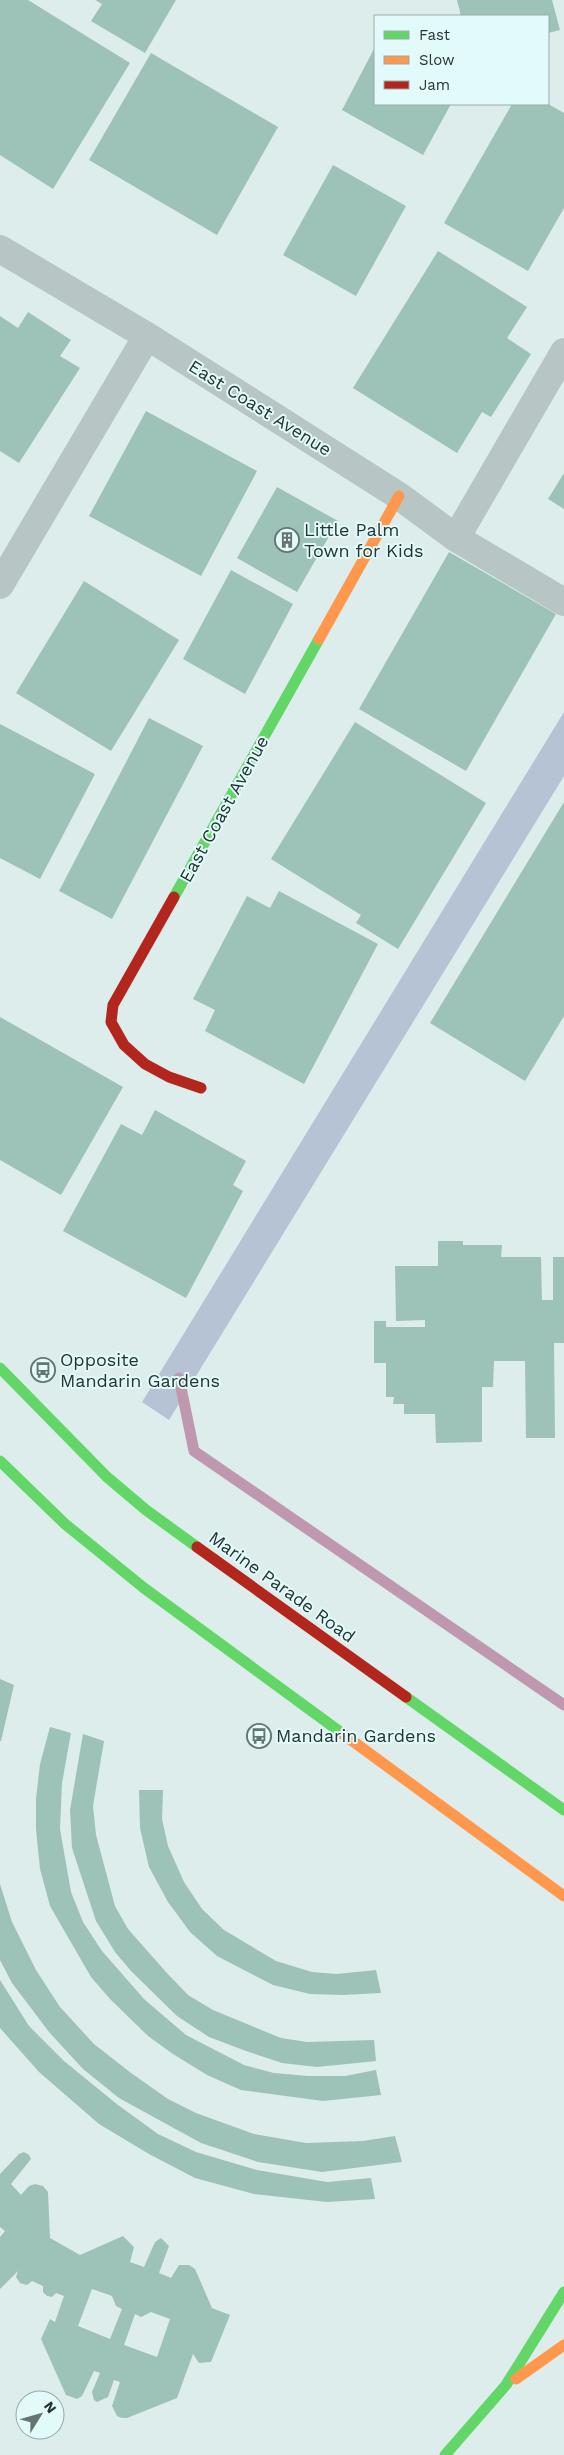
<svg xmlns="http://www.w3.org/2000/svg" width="564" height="2455" viewBox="0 0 564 2455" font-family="'Work Sans',sans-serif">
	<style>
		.green { fill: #b5c3d5 }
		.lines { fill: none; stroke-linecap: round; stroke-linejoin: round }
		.stream { stroke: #bf98af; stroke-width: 11 }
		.building { fill: #9dc2b7; fill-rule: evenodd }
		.street { stroke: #b7c5c4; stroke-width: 28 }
		.fast { stroke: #63d668; stroke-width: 11 }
		.slow { stroke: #ff974d; stroke-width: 11 }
		.jam { stroke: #b3261e; stroke-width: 11 }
		.labels { text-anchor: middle; stroke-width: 4; stroke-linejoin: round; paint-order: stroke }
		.street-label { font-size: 18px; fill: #253531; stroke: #e3fafa }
		.poi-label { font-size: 18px; fill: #253531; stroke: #e3fafa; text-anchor: start }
	</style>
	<rect width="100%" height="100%" fill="#dcedec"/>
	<path class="green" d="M564,712v64l-395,644 -27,-18z"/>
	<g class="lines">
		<path class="stream" d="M179,1378l15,73 370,254"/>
	</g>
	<path class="building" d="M0,0h28l102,63 -77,126 -53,-34z
		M95,0h81l-31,53 -54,-32 11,-17z
		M457,0h95l8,30 -12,3v-17h-87z
		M375,47v57h76l-28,51 -81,-45z
		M151,53l127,74 -61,108 -128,-75z
		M512,104h36l16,9v95l-36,63 -84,-48z
		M333,165l73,41 -50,90 -73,-41z
		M438,251l89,56 -20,31 24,16 -40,63 -9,-5 -25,41 -104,-65z
		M28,312l43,28 -11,16 20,12 -61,95 -19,-12v-135l18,12z
		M146,411l111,60 -56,105 -112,-60z
		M564,473v36l-16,-10z
		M277,487l61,34 -41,71 -60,-34z
		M449,552l107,62 -90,157 -107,-62z
		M231,570l62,34 -48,90 -62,-35z
		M84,581l95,59 -68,111 -95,-58z
		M149,718l54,28 -91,173 -53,-28z
		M355,722l131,81 -88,146 -42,-26 5,-8 -90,-56z
		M0,724l95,50 -55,105 -40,-21z
		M564,802v214l-39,65 -95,-58z
		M279,891l99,53 -74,140 -99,-53 10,-21 -22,-11 54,-103 23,12z
		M0,1017l123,70 -62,108 -61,-35z
		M155,1110l91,51 -13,24 10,6 -57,107 -123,-67 58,-107 21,11z
		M438,1241h25v4h39l-1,12h40l1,43h11v-43h11v86h-10l1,95h-29l-1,-77h-31l-1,26h-11v55l-46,1 -1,-29h-31v-10h-11l1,-7h-8v-34h-12v-42h12v6h39v-7l-29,1 -1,-55h43z
		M0,1679l14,6 -13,56h-1z
		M50,1727l21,6 -9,50 -2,46 11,63 12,30 19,29 42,48 42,36 58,30 30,8 34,3h37l31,-6 5,25 -58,6 -82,-11 -34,-15 -34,-21 -25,-18 -38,-37 -19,-22 -41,-71 -10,-37 -4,-40v-30l4,-35z
		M83,1734l21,7 -11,65 3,29 19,71 13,23 38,43 22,23 25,15 68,28 26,4 67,-2 2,21 -59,6 -35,-4 -36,-12 -37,-14 -32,-21 -46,-45 -16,-19 -19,-31 -24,-73 -2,-38z
		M139,1790h24l-1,29 6,27 16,36 18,27 22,21 52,31 36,11 25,2 39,-4 5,23 -38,2 -33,-1 -37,-9 -56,-29 -27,-24 -22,-30 -19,-35 -9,-39z
		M0,1884l12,38 24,48 24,37 34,37 37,29 37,26 28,14 58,21 52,9 57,-2 32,-5 7,26 -80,10 -64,-10 -57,-19 -82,-45 -36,-29 -34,-37 -37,-49 -12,-23z
		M0,1980l29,46 35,35 54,44 40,29 38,18 61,18 70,12 44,-4 4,21 -48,3 -73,-8 -59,-16 -46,-24 -50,-30 -60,-52 -39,-44z
		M24,2152l5,3 2,4 -20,25 10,11 8,-9 6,-2 8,2 5,6 2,46 30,17 43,-19 11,11 -4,15 14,5 11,-25 6,-4 8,8 -10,27 12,5 8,-13h10l6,4 17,39 18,7 -19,47 -12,1 -6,-9 -16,44 -50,20h-5l-5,-2 -5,-10 8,-24 -6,-2 -6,17 -11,5 -3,-2 -2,-8 8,-19 -6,-2 -12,25 -5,3 -11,-4 -25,-56 9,-20 5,3 9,-26 -8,-3 -4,4 -5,-1 -4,-4v-6l-11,-5 -5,4 -7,-2 -4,-6 2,-6 -18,18v-52l5,-6 -5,-4v-53l19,-20zM92,2289l20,7 4,10 6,3 -12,30 -32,-13zM151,2312l19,7 -13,38 -33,-12 11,-31 6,3z"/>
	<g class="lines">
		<path class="street" d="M0,249l147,87 252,160 57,42 108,64
			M456,538l108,-186
			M0,585l147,-249"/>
		<path class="fast" d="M174,897l145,-258
			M0,1368l107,109 39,33 51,37
			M0,1461l65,63 79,64 199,146
			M406,1697l158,113
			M445,2455l61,-70 58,-93"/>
		<path class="slow" d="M319,639l80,-143
			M343,1734l221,162
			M516,2379l48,-34"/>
		<path class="jam" d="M174,897l-61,108 -2,17 13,23 21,19 24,13 32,11
			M197,1547l209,150"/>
	</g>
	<defs>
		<symbol id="building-ring" viewBox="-11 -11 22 22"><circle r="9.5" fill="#e3fafa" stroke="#657572" stroke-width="1.5"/><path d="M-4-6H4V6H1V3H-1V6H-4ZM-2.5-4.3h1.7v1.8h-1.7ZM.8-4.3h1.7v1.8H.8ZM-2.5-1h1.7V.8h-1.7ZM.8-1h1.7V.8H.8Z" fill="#657572"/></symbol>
		<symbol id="bus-ring" viewBox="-11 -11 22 22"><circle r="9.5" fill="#e3fafa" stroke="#657572" stroke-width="1.5"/><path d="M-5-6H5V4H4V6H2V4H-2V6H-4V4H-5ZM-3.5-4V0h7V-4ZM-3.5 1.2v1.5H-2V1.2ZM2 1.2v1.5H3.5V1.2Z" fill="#657572"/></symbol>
	</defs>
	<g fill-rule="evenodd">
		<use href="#building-ring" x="273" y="526" width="28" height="28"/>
		<use href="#bus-ring" x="29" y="1356" width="28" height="28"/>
		<use href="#bus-ring" x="245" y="1722" width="28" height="28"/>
	</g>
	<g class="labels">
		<g class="street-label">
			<text transform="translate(260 408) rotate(32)" y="6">East Coast Avenue</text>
			<text transform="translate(224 809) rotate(-61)" y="6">East Coast Avenue</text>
			<text transform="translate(282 1587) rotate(36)" y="6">Marine Parade Road</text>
		</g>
		<g class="poi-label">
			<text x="304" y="536">Little Palm<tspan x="304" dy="21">Town for Kids</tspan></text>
			<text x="60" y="1366">Opposite<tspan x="60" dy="21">Mandarin Gardens</tspan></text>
			<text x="276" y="1742">Mandarin Gardens</text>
		</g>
	</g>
	<rect x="374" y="15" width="175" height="90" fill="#e3fafa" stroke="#97abaa"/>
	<rect x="384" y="31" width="25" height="8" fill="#63d668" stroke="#97abaa"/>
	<text x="419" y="40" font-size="15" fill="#253531">Fast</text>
	<rect x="384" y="56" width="25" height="8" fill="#ff974d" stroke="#97abaa"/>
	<text x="419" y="65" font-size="15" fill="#253531">Slow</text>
	<rect x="384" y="81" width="25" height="8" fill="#b3261e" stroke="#97abaa"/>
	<text x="419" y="90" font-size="15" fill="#253531">Jam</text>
	<g transform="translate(40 2415) rotate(53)"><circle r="24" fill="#e3fafa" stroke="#97abaa"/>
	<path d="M0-4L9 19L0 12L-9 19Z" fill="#657572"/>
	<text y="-8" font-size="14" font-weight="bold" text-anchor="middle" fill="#253531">N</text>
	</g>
</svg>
